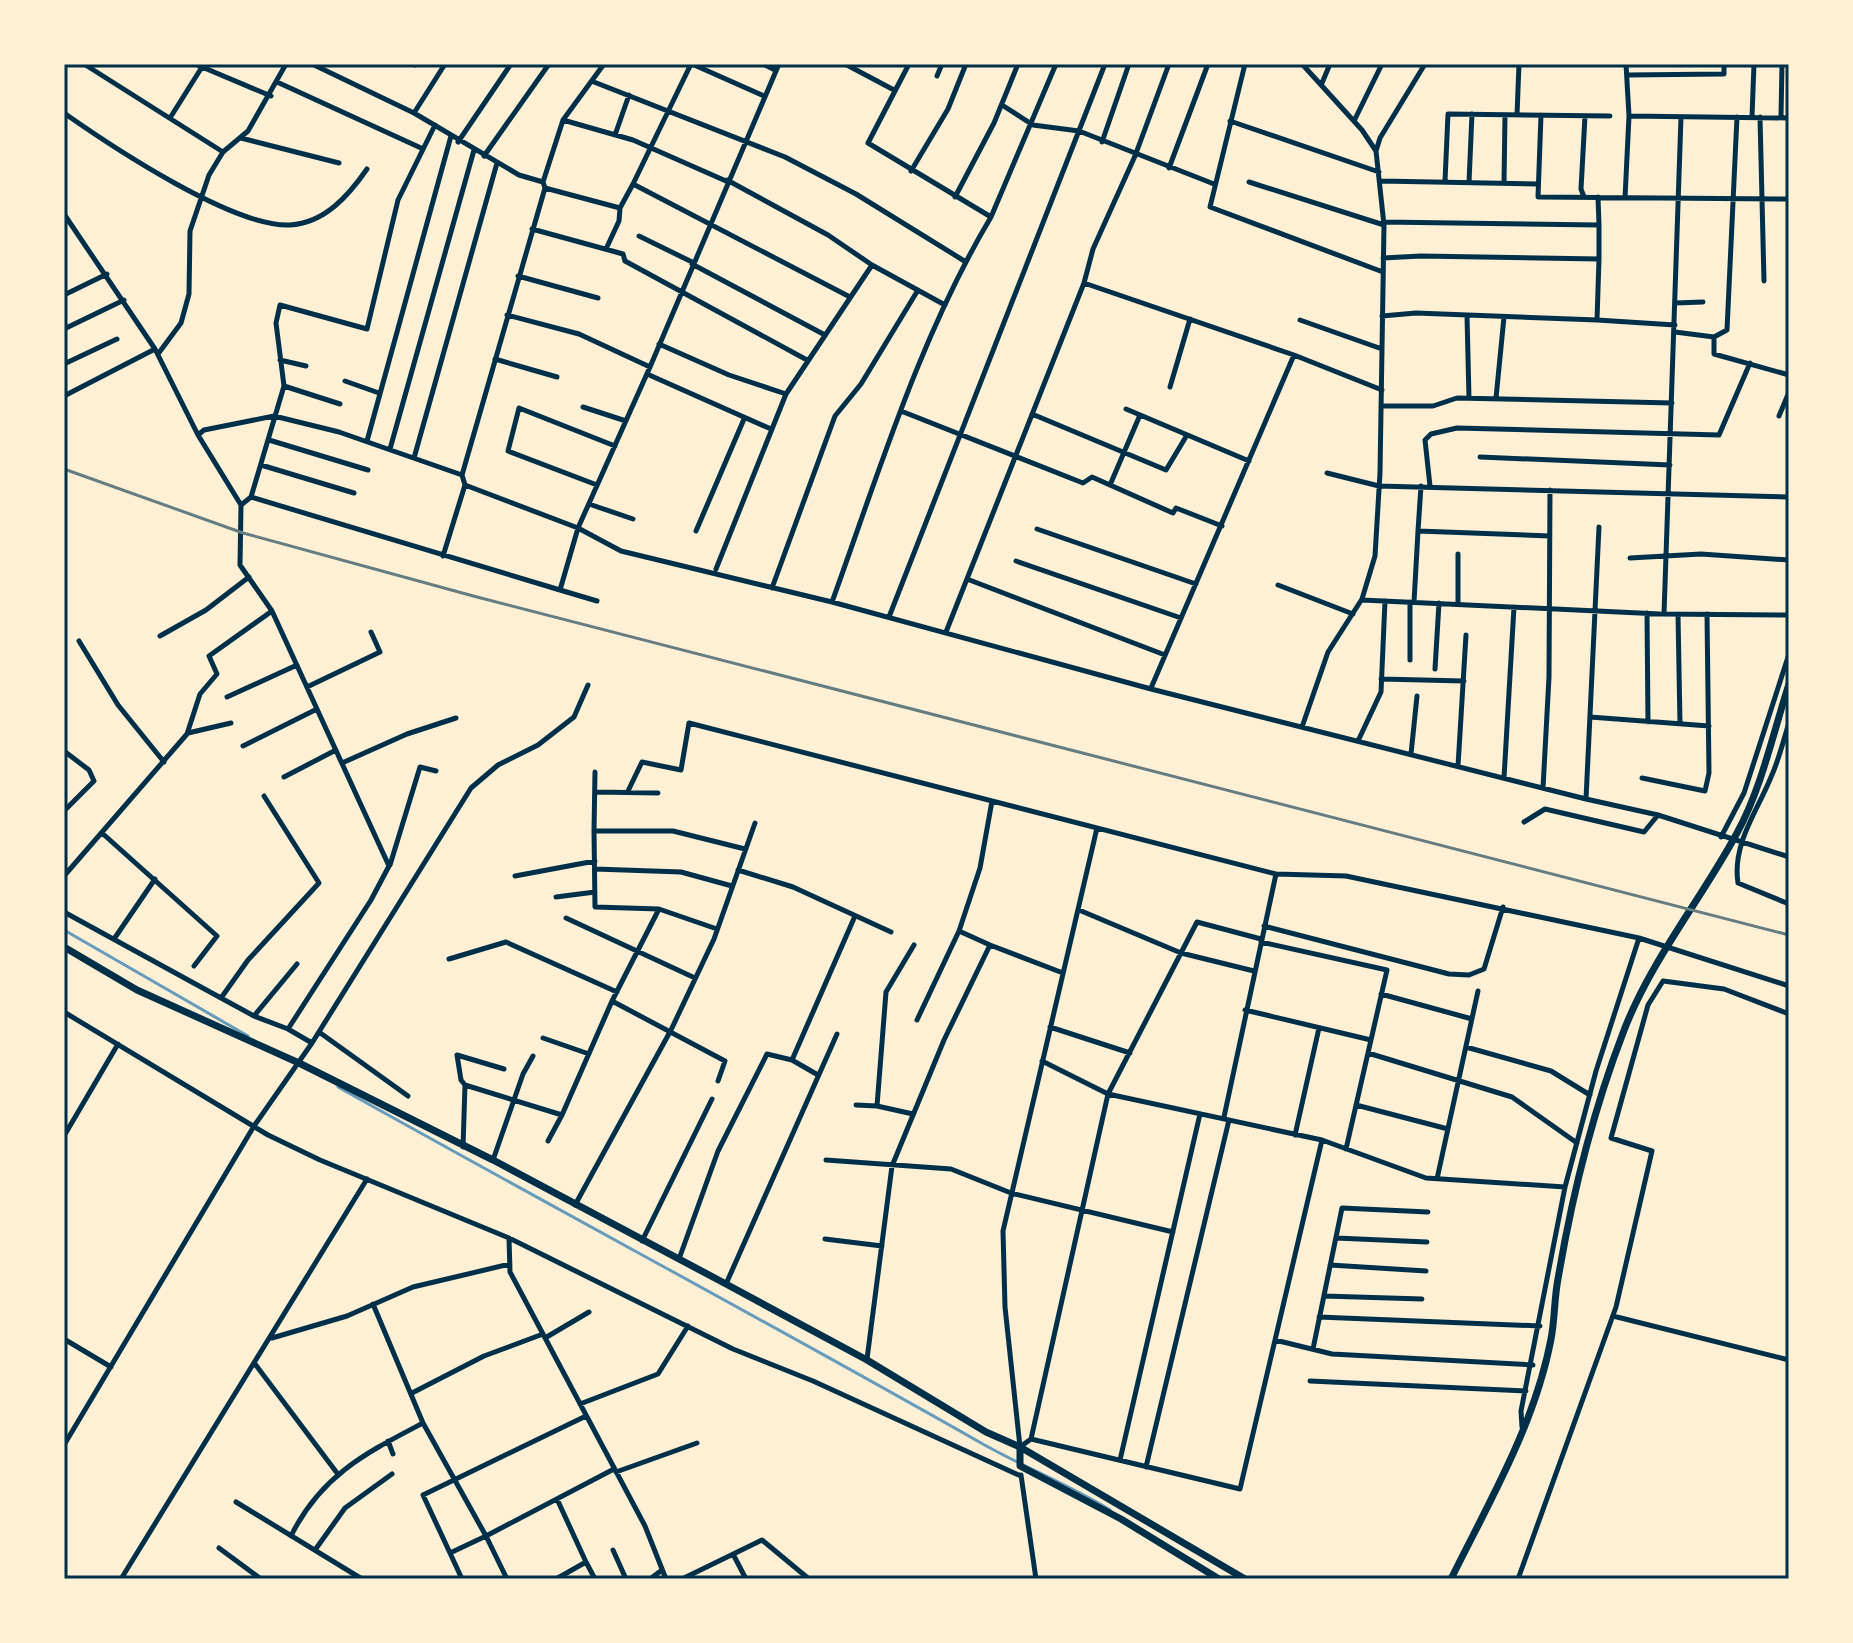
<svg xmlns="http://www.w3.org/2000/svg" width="1853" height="1643" viewBox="0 0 1853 1643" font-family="Rubik,sans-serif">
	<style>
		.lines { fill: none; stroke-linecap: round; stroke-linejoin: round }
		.stream { stroke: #669bbc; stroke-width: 3 }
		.minor { stroke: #003049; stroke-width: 5 }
		.secondary { stroke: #003049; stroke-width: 7 }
		.rail { stroke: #657d81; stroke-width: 3 }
		.neatline { fill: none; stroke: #003049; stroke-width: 3 }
	</style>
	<rect width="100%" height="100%" fill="#fdf0d5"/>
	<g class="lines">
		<path class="stream" d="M64,930l184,106
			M338,1087c214,120 430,235 643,356 42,24 87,41 129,67"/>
		<path class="minor" d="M84,64l139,88
			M195,64l76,32
			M312,64l102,49 105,62 24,7 2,6 75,20 13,-24 217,113
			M413,64l2,1
			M692,64l72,32
			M763,64l12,6
			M845,64l49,26
			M1245,64l-35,143 173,65
			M1302,64l60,66 14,21
			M1627,75l97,-1v-10
			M937,76l5,-12
			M277,82l144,66
			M594,82l191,75 71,37 110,68
			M1322,83l8,-19
			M1002,105l31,20 46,6 135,53
			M64,113c47,33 170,115 226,112 35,-2 59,-30 77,-56
			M414,113l31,-49
			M1517,115l2,-51
			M1541,115l-3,82 251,2
			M1629,116l160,2
			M1752,117l2,-53
			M1760,117l4,164
			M1781,117l1,-53
			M170,118l32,-51
			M563,120l70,20 93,41
			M1230,121l149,51
			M1354,121l28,-57
			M615,135l14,-40
			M241,138l98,25
			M458,142l53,-78
			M1102,142l27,-78
			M484,156l65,-92
			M1169,168l39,-104
			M911,171l37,-62 18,-45
			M727,180l101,55 44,30 73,40
			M1380,181l158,3
			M1445,181l3,-67 162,2
			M543,182l20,-62 41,-56
			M1249,182l135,43
			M1469,182l3,-68
			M1504,183l1,-68
			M633,184l58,-120
			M955,197l39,-74 24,-59
			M1584,197l-3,-8 4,-73
			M1625,198l4,-82 -3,-52
			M64,214l91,135 43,86 43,70 -1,60 32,46 117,255 -18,34 -83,129
			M991,217l65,-153
			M1383,222l216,3 -1,-28
			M532,229l91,25 2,7 182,99
			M639,236l53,26
			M606,249l13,-28 1,-13
			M1383,258l38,-2 178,3v-34
			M692,264l133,71
			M518,276l80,22
			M1084,283l210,72 88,35
			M64,295l43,-21
			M1675,303l28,-1
			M507,315l72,19 71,33 129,-303
			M1382,316l34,-3 181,7 2,-61
			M1467,316l2,82
			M1300,320l82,29
			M1597,320l78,5
			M64,329l60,-29
			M1675,332l39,5 13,-7 10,-213
			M1714,337v17l75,21
			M659,344l70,31 57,19
			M158,354l23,-31 8,-29 1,-63 19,-56 14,-23 25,-21 38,-67
			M495,359l62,18
			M280,360l26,6
			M64,364l53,-25
			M647,374l124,55
			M345,381l34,12
			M284,386l56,18
			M1170,387l20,-68
			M64,396l91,-47
			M1496,398l8,-81
			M1382,406h51l24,-8 215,5
			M583,407l43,14
			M1126,409l123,52
			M901,411l182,72 9,-6 81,36 3,-5 46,18
			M1032,414l134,56 21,-35
			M1779,416l10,-24
			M198,435l6,-5 70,-14 65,16 123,43 3,10 113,43 43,23 211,51 319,87 435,110
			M269,440l99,30
			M367,441l84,-305
			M390,449l84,-299
			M1480,457l190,8
			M414,458l83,-295
			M261,465l93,28
			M1327,473l52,13 410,11
			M462,475l83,-287
			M597,485l-89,-34 11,-43 96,38
			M1110,485l30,-70
			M1421,486l-3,45 132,5
			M1430,486l-5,-46 6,-6 26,-6 262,7 31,-72
			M251,497l309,93 18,-62 72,-161
			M589,504l44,15
			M241,505l10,-8 33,-111 -8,-63 4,-18 87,24 31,-129 37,-75
			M1599,527l-13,272 72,16 131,42
			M1037,529l159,55
			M696,531l48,-112
			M1458,554v50
			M443,556l22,-71
			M1630,558l71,-4 88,6
			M1016,561l165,57
			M716,569l70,-175 86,-129
			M967,579l198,76
			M1278,585l75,29
			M772,588l63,-172 26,-32 57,-94
			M560,590l37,11
			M1362,600l298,14 129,1
			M832,602c47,-130 88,-266 159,-385l-123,-74 41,-79
			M1414,602l4,-71
			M1647,613l1,109
			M1664,614l17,-497
			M1678,614l2,110
			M889,617l216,-553
			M946,632l138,-349 9,-34 42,-93 34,-92
			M160,636l46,-26 43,-33
			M79,641l39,64 46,57
			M1410,660v-58
			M1435,669l4,-66
			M1381,679l83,2
			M307,687l73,-35 -9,-20
			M1151,688l143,-333
			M227,697l70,-32
			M1590,717l119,9
			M1789,723c-6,18 -10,37 -18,54 -14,35 -39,67 -33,106l51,21
			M1302,727l26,-75 34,-53 13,-43 5,-83 4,-248 -8,-74 4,-13 45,-74
			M188,733l43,-10
			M1358,741l23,-49 4,-91
			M243,746l74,-37
			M64,751l25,19 5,11 -30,30
			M1411,754l6,-58
			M342,763l65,-29 49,-16
			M1458,766l8,-131
			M284,777l52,-27
			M1504,778l10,-171
			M1642,778l63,13 4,-18 -2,-159
			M1543,788l6,-111 1,-187
			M628,791l14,-29 39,8 8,-47 587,151 70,2 293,62 -43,133 -31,116 -44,224 1,16
			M596,792l62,1
			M1524,822l21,-13 99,23 14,-17
			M1097,828l-94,403 2,76 15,140 11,-8 209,50 82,-349
			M594,831l1,-59
			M102,833l115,103 -23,30
			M1721,837l23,-44 45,-139
			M390,865l30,-98 16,4
			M595,869l86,3 51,14
			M738,870l55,17 98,45
			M64,876l123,-142 13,-40 17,-20 -8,-18 63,-45
			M515,876l80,-15
			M556,897l39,-5
			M1079,910l102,43 73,18
			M64,912l157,86
			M566,918l129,60
			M1264,926l185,48 20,1 15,-6 19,-62
			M717,929l-58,-20 -64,-2 -1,-76h79l72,18
			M959,931l31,14
			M1639,938l150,48
			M114,939l41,-60
			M1261,942l126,28 -41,179
			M449,959l57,-17 111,50
			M1381,994l91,25
			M612,1001l113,60 -7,20
			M1245,1010l126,30
			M64,1012l204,123 52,25 189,78 224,111 80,32 208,95
			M254,1016l-33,-18 27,-38 71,-77 -55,-87
			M917,1020l42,-89 21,-63 12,-67
			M1050,1027l80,26
			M319,1032l89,64
			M543,1038l46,16
			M312,1043l159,-255 27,-23 40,-20 36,-28 14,-32
			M1466,1047l85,24 39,24
			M1368,1053l144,44 65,46
			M792,1060l63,-144
			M1042,1061l66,33 214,46 104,38 139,9
			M465,1085l-4,-5 -4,-25 47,14
			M856,1105l21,1
			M1356,1105l92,24
			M913,1114l-36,-8 9,-114 28,-47
			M1224,1117l52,-243
			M1295,1135l24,-107
			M64,1136l54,-92
			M548,1141l14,-26
			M463,1147l2,-62 97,30 50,-114 47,-92
			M493,1160l30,-86 10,-18
			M826,1160l125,9 60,24 162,39
			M1437,1179l41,-188
			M575,1205l96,-175 43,-91 41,-116
			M509,1238l1,34 135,254 21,53
			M1336,1238l91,4
			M825,1239l57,7
			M642,1241l70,-142
			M679,1259l39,-108 49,-97 25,6 26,15
			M1330,1265l96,6
			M726,1284l111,-250
			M1324,1296l98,3
			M373,1304l50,119 63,113 -36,17 12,26
			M1613,1316l176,44
			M1319,1317l221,9
			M272,1338l75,-22 66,-29 97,-23
			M545,1338l44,-26
			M64,1339l47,28
			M1275,1340l57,14 201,11
			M1313,1349l29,-141 86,4
			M867,1359l25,-193 52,-126 46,-95 73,28
			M255,1364l82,109
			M1310,1381l216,10
			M412,1393l72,-37 59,-22
			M580,1404l78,-30 30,-48
			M1031,1439l77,-345 89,-172 64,17
			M388,1441l5,13
			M64,1445l190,-319 58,-83 -24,-14 -34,-13 43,-52
			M1120,1460l80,-346
			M1146,1467l83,-347
			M616,1472l81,-29
			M1021,1475l15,104
			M236,1502l126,77
			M291,1536c30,-61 75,-83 132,-113
			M219,1548l42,31
			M315,1550l30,-42 47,-34
			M613,1550l13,29
			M450,1553l-27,-58 163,-79
			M733,1554l13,25
			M586,1562l9,17
			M121,1579l246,-400
			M507,1579l-21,-43 128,-67
			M556,1579l30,-17 -29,-63
			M650,1579l12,-9
			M682,1579l80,-39 47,39
			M1518,1579l98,-272 36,-156 -41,-13 37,-133 15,-24 61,8 65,25"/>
		<path class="secondary" d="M64,947l73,43 162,73 194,97 233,124 141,76 119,72 34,15 225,132
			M1020,1447v19l101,53 98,60
			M1451,1579c38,-77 84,-155 100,-240 4,-20 3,-40 7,-60 14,-83 35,-168 65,-246 27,-72 78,-133 114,-200 25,-46 36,-100 52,-149"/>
		<path class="rail" d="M64,469l179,64 234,64 1312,338"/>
	</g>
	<rect width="1853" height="1643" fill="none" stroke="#fdf0d5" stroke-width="132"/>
	<rect x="66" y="66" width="1721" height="1511" class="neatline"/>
</svg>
